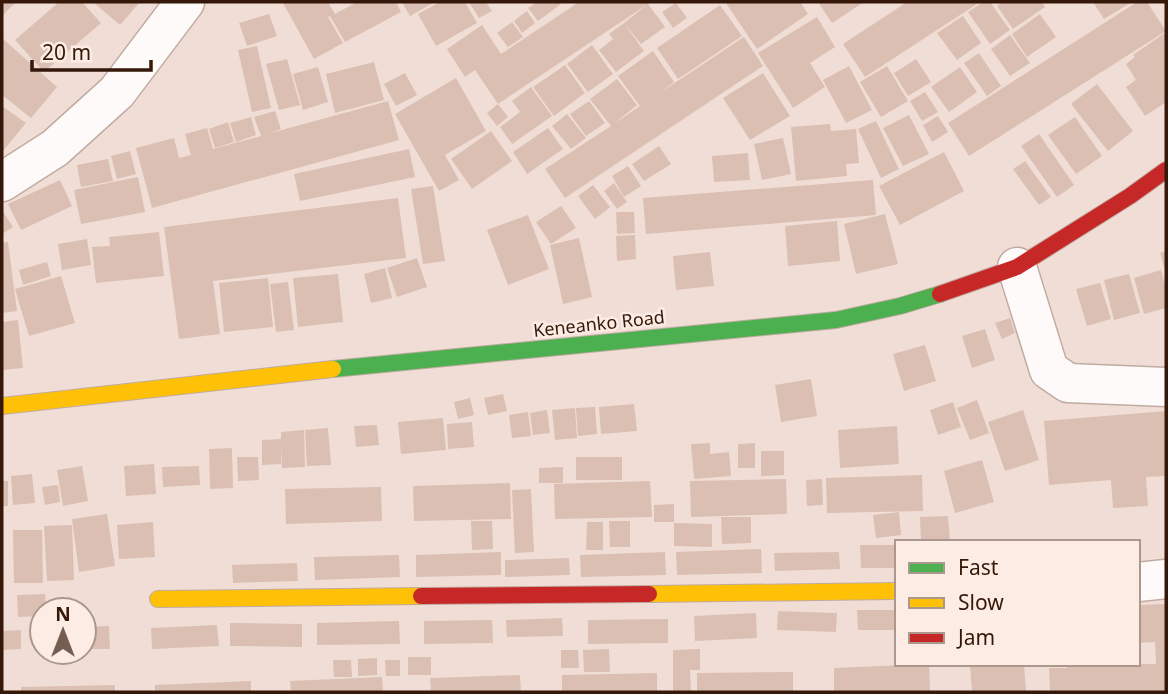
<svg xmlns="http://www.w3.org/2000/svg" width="1168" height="694" viewBox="0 0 1168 694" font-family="'Noto Sans',sans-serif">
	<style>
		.building { fill: #dbbfb2 }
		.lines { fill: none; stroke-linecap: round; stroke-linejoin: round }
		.street-casing { stroke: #c1aba1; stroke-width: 41 }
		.fast-casing { stroke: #c1aba1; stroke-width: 18 }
		.slow-casing { stroke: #c1aba1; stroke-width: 18 }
		.jam-casing { stroke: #c1aba1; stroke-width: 18 }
		.street { stroke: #fdfaf9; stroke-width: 38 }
		.fast { stroke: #4caf50; stroke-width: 16 }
		.slow { stroke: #ffc107; stroke-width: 16 }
		.jam { stroke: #c62828; stroke-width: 16 }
		.labels { text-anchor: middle; stroke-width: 5; stroke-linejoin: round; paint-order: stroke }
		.street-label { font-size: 18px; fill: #351809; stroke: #fcece4 }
	</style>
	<rect width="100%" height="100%" fill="#f0ded6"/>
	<path class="building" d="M2,2h14l-14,14z
		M59,2h23l19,21 -57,49 -29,-32z
		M93,2h47l-20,23z
		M285,2h43l7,12 22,-12h39l5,10 -56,30 -15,-26 -2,1 15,26 -29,16 -31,-56z
		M402,2h33l-25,14z
		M440,2h25l12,21 -41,23 -18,-32z
		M469,2h17l6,9 -13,7z
		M537,2h22l2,2 -23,17 -10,-13z
		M579,2h72l-153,102 -23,-34 -10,7 -18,-28 35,-24 19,29z
		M725,2h75l8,12 -51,35z
		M818,2h46l-32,21z
		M907,2h73l-115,75 -22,-33z
		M983,2h7l20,28 -20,14 -22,-32z
		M1002,2h40l3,5 -32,22 -16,-23z
		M1093,2h39l-28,17z
		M1137,2h10l19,29 -197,125 -21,-33z
		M676,3l11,15 -14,10 -11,-16z
		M648,4l17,23 -24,17 -17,-21z
		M720,5l22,31 -64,43 -21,-31z
		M527,11l8,12 -13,10 -8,-12z
		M269,14l8,22 -30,10 -8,-23z
		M1040,14l16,23 -29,20 -15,-23z
		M963,16l18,27 -24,17 -20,-27z
		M817,17l18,30 -25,16 15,24 -32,21 -35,-55z
		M512,22l11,15 -15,10 -11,-14z
		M624,23l20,28 -28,21 -17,-22 14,-11 -4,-5z
		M1166,32v70l-21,14 -19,-29 10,-7 -10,-16 9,-7 -2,-2z
		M1010,35l20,28 -20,13 -19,-27z
		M744,37l19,29 -198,132 -20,-29 66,-43 -21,-27 27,-20 20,26 -22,18 25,-17 -22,-30 35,-25 21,31 -13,10z
		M2,38l55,49 -26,31 -29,-23z
		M592,45l21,29 -25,18 -21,-28z
		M257,46l14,62 -19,4 -14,-62z
		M979,53l22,33 -14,10 -23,-33z
		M287,59l13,46 -21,5 -13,-46z
		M916,59l15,23 -23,14 -14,-23z
		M374,62l10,38 -49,13 -9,-39z
		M565,65l20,28 -31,23 -21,-29z
		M849,66l23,44 -26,13 -23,-43z
		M887,66l21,35 -27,16 -21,-35z
		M318,67l10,35 -25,8 -10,-36z
		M960,67l17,25 -28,20 -18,-25z
		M405,73l12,22 -21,11 -12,-22z
		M763,73l27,43 -40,24 -27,-42z
		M456,78l30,53 -41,24 14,25 -20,11 -44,-77z
		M1097,84l36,47 -25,20 -37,-47z
		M531,87l21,29 -40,28 -12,-17 20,-15 -8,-11z
		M925,92l13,20 -16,9 -12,-20z
		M388,101l11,39 -247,68 -16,-60 38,-10 5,20 12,-3 -6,-21 22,-6 6,21 48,-13 -7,-19 21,-6 6,18 -14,5z
		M589,101l16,22 -19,13 -16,-22z
		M498,104l10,13 -11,9 -10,-13z
		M2,106l24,17 -24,29z
		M567,114l19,24 -15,11 -19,-23z
		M909,115l20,39 -26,12 -20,-38z
		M938,116l10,16 -16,10 -9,-17z
		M251,117l5,18 -20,7 -6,-19z
		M1075,117l27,39 -26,18 -28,-39z
		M876,121l23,48 -18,9 -23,-49z
		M228,122l6,20 -19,6 -6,-19z
		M830,124l1,7 25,-2 3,34 -13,1 1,12 -51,5 -5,-54z
		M548,128l15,21 -36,25 -14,-22z
		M491,131l21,30 -40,28 -21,-30z
		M1039,134l35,51 -17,12 -36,-51z
		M783,138l8,36 -29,6 -8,-36z
		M659,146l12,18 -27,17 -12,-17z
		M409,149l6,28 -115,24 -6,-27z
		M130,151l6,23 -19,5 -6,-23z
		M944,152l20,39 -64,34 -21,-39z
		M748,153l2,27 -36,2 -2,-26z
		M108,159l5,22 -32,6 -4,-22z
		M1025,161l26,36 -12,8 -26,-36z
		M628,166l13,20 -17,11 -12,-21z
		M138,177l7,35 -64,12 -7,-34z
		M60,180l12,26 -51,24 -13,-26z
		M873,180l3,35 -230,19 -3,-36z
		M614,183l13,19 -10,7 -13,-18z
		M593,185l17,22 -15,12 -17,-23z
		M433,186l12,75 -22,3 -12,-75z
		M398,198l8,60 -193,23 7,53 -41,5 -15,-112z
		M561,206l15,22 -25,16 -15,-22z
		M2,210l11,17 -11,7z
		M616,212h18l1,21 -18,1z
		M885,214l13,50 -42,10 -12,-50z
		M528,215l21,54 -41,16 -21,-55z
		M837,221l3,40 -52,5 -3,-40z
		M159,232l5,44 -68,7 -4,-36 18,-1 -1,-9z
		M635,235l1,24 -19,2 -1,-25z
		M579,238l13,59 -29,7 -13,-59z
		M87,239l4,26 -29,5 -4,-26z
		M8,242l9,69 -15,2v-70z
		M1166,251v22l-6,-20z
		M710,252l4,34 -38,4 -3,-34z
		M417,258l10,29 -30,10 -10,-29z
		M47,262l4,14 -28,9 -4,-15z
		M385,268l7,30 -21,5 -7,-29z
		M1161,270l5,18v20l-22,6 -10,-36z
		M338,274l5,48 -45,5 -5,-49z
		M1129,274l11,39 -26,7 -10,-40z
		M61,276l14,47 -46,13 -14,-47z
		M268,278l5,49 -49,5 -5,-49z
		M288,282l6,48 -18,2 -6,-48z
		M1100,283l11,36 -24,7 -11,-37z
		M1010,318l5,15 -13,6 -7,-16z
		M18,320l5,48 -21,2v-48z
		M985,329l10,31 -23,8 -10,-32z
		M925,345l11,36 -32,10 -11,-37z
		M811,379l6,37 -36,6 -6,-37z
		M503,394l4,17 -19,4 -4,-17z
		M470,398l4,17 -16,4 -4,-17z
		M977,400l12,33 -19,7 -13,-32z
		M953,402l8,25 -23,8 -8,-25z
		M634,404l3,27 -36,3 -2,-27z
		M595,407l2,27 -19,2 -2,-28z
		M575,408l2,30 -22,2 -3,-30z
		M547,410l3,23 -17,2 -3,-22z
		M1023,410l16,50 -34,11 -17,-49z
		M1166,411v65l-20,1 2,29 -35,2 -2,-28 -62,5 -5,-64z
		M528,412l3,24 -19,2 -3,-23z
		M443,418l3,32 -45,4 -3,-32z
		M472,422l2,25 -26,2 -1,-25z
		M377,425l2,20 -23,2 -2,-21z
		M897,426l2,38 -59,4 -2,-38z
		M328,428l3,37 -24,1 -2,-36z
		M304,430l1,37 -23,1 -1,-24v20l-19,1v-25l19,-1v-7z
		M710,443v11l19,-2 2,24 -37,3 -3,-35z
		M755,443v25h-17v-24z
		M232,448l1,40 -23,1 -1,-40z
		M761,451h23v24l-23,1z
		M237,457h21l1,23 -21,1z
		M576,457h46v23h-46z
		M982,460l12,42 -39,11 -11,-42z
		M154,464l2,30 -30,2 -2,-30z
		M82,466l6,35 -25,5 -6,-36z
		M199,466l1,19 -37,2 -1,-20z
		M563,467v16h-24v-15z
		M32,474l3,29 -22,2 -2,-29z
		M922,475l1,36 -96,2 -1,-35z
		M786,479l1,35 -96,3 -1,-36z
		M822,479l1,26 -16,1 -1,-26z
		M2,481h6v25h-6z
		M650,481l2,36 -97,2 -1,-35z
		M510,483l1,36 -97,2 -1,-35z
		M58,485l2,17 -15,3 -3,-18z
		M381,487l1,34 -96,3 -1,-35z
		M531,489l3,63 -19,1 -3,-63z
		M674,504v18h-20v-17z
		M899,512l2,23 -25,3 -3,-23z
		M107,514l8,52 -36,6 -7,-53z
		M948,516l2,26h-29l-1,-25z
		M721,517h30v26l-29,1z
		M471,521h21l1,28 -21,1z
		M609,521h21v26h-20z
		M153,522l2,35 -36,2 -2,-34z
		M587,522h16v28h-17z
		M674,523l38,1v23l-38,-1z
		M72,525l2,55 -27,1 -3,-55z
		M13,530h29l1,53h-29z
		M860,545h37v23h-36z
		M761,549l1,24 -85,2 -1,-23z
		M501,552v23l-85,2v-22z
		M665,552l1,23 -85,2 -1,-22z
		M839,552l1,17 -65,2 -1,-18z
		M399,555l1,22 -85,3 -1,-23z
		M569,558l1,17 -65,2v-17z
		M297,563l1,18 -65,2 -1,-18z
		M45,594l1,16h-4v6l-24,1 -1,-22z
		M1166,604v88h-116l-1,-24h18v-4h89l-1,-22 -17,1v-38z
		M857,610h40v20h-39z
		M778,611l59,2 -1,19 -59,-2z
		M756,613l1,25 -62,3 -1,-25z
		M562,618l1,18 -56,1 -1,-17z
		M668,619v24l-80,1v-24z
		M492,620l1,23 -69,1v-23z
		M399,621l1,23 -83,1v-22z
		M230,623l72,1v23l-72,-1z
		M217,625l2,21 -67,3 -1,-21z
		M109,626l1,23h-26v-22z
		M21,630v19l-19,1v-19z
		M609,649l1,23h-26l-1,-22z
		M700,649v21h-10l1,22h-18v-42z
		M561,650h17l1,18h-18z
		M408,657h23v18h-23z
		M377,658v17l-19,1v-17z
		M333,660h18l1,17h-18z
		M385,660h15v16h-14z
		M927,664h2l1,28h-96v-24z
		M970,664h54l2,28h-54z
		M793,672v20h-96v-19z
		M657,673v19h-95v-17z
		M520,675l1,17h-90l-1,-14z
		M382,677l1,15h-92l-1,-11z
		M251,681v11h-96v-7z
		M115,685v7h-94v-5z"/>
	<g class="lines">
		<defs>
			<path id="street" d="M2,182l53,-34 62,-56 68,-90
				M1017,267l32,103 19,13 98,4
				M1138,582l28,-3"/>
			<path id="fast" d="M333,369l503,-49 64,-14 40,-12"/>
			<path id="slow" d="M2,406l331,-37
				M649,594l248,-3
				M158,599l263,-3"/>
			<path id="jam" d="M940,294l77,-27 113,-71 36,-26
				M421,596l228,-2"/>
		</defs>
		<use href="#street" class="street-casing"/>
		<use href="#fast" class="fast-casing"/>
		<use href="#slow" class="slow-casing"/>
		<use href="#jam" class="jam-casing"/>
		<use href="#street" class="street"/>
		<use href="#fast" class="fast"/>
		<use href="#slow" class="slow"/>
		<use href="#jam" class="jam"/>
	</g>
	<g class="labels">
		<g class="street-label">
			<text transform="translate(599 324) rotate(-6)" y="6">Keneanko Road</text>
		</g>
	</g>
	<rect width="1168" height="694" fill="none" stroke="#351809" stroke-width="7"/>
	<rect x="895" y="540" width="245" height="126" fill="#fcece4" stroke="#ac978c" stroke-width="2"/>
	<rect x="909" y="563" width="35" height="10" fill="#4caf50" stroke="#ac978c" stroke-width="2"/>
	<text x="958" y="575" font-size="21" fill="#351809">Fast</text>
	<rect x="909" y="598" width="35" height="10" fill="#ffc107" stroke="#ac978c" stroke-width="2"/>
	<text x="958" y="610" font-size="21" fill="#351809">Slow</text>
	<rect x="909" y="633" width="35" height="10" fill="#c62828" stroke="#ac978c" stroke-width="2"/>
	<text x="958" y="645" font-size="21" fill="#351809">Jam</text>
	<g transform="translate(63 631)"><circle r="33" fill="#fcece4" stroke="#ac978c" stroke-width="2"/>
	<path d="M0-5L12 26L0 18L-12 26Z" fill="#765d51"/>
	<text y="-10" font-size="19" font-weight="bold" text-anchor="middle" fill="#351809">N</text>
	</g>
	<path d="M32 60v10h119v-10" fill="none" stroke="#351809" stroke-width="3.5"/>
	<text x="42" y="60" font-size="21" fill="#351809" stroke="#fcece4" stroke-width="5" paint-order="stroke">20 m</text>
</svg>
